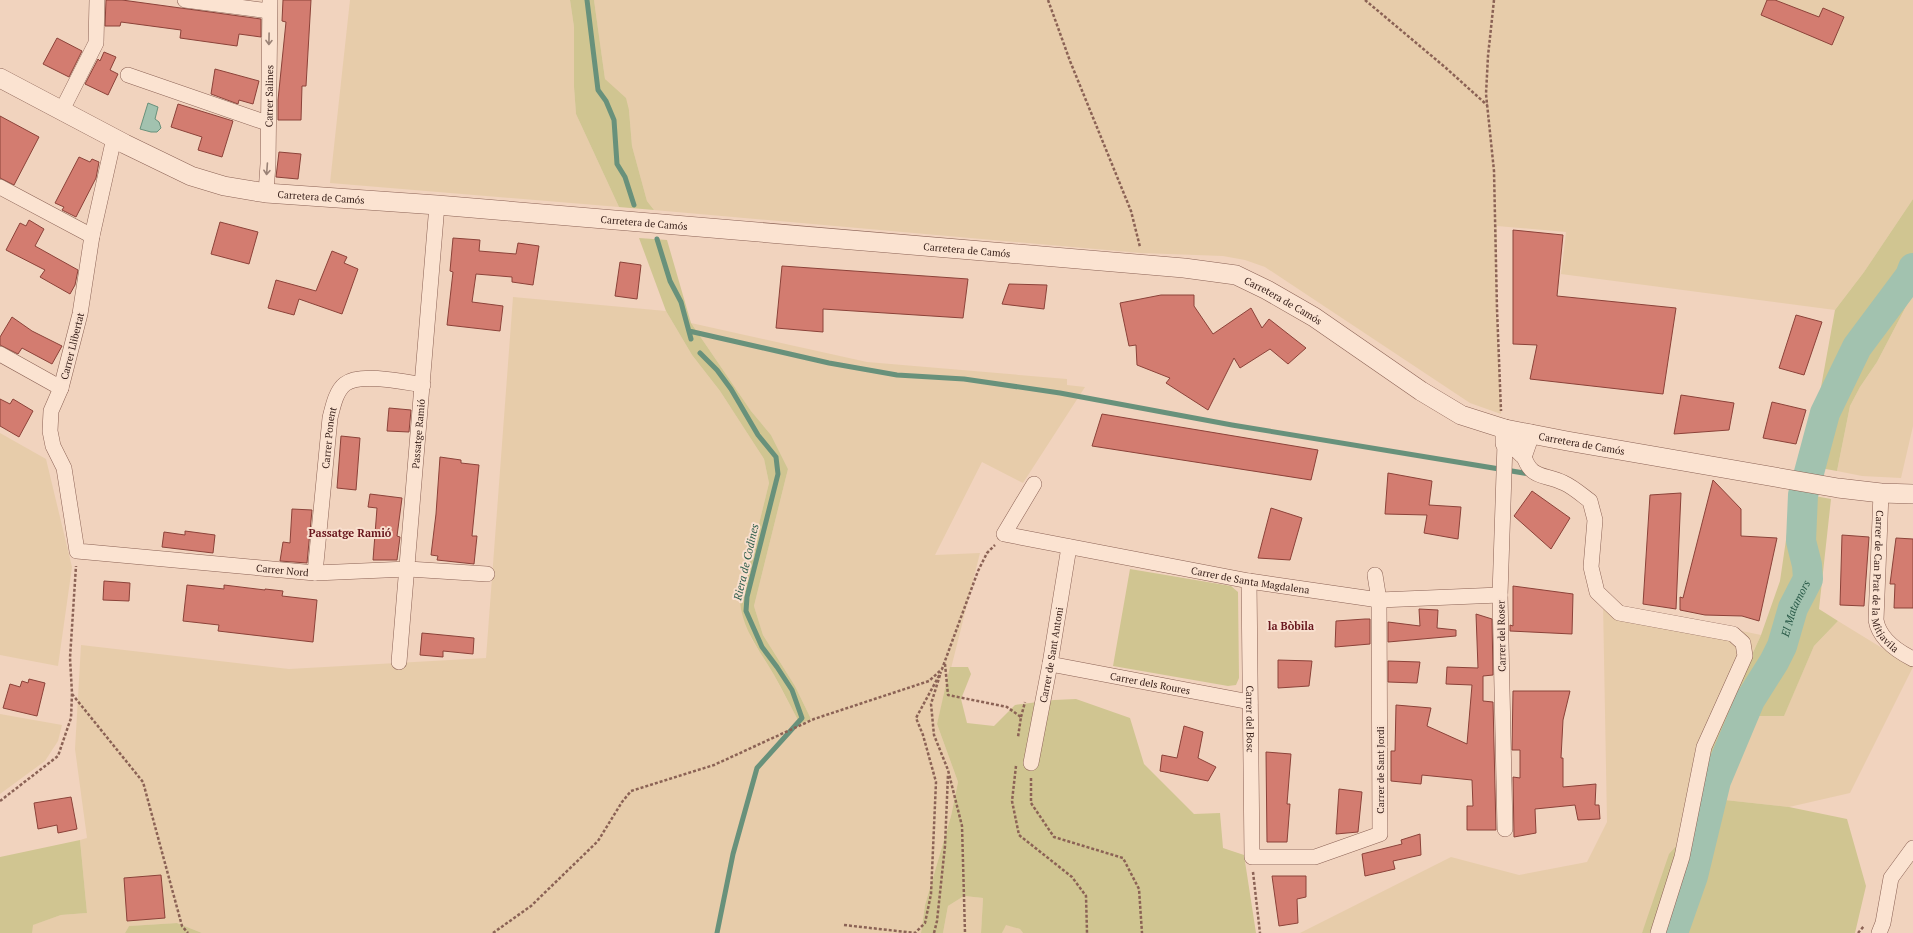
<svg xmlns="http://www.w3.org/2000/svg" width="1913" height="933" viewBox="0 0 1913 933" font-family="'PT Serif',serif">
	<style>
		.farmland { fill: #e7ccaa }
		.green { fill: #d0c591 }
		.water { fill: #a2c2af; stroke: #68917b }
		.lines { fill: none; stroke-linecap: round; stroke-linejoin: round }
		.stream { stroke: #68917b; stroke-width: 5 }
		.river { stroke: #a2c2af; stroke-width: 30 }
		.building { fill: #d37c70; stroke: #8c4239 }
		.minor-casing { stroke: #8b6255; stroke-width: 16 }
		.tertiary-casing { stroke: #8b6255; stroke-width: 20 }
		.path { stroke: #8b6255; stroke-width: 2.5; stroke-dasharray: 3 2; stroke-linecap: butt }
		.minor { stroke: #fbe3d1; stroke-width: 15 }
		.tertiary { stroke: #fbe3d1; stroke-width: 19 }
		.oneway { stroke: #9a8276 }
		.labels { text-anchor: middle; stroke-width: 4; stroke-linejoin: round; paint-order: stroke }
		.street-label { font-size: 10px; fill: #39211b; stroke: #f8dfce }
		.neighbourhood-label { font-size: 11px; font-weight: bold; fill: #69171e; stroke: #f8dfce }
		.water-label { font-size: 11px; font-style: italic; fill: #295a48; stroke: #f8dfce }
	</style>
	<rect width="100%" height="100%" fill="#f1d3be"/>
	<path class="farmland" d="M350,0h220l4,27v60l2,27 43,93 -289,-24z
		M594,0h1319v199l-49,73 -29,38 -274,-36 5,-42 -69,-6v83l4,105 -31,-11 -205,-136 -20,-7 -22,-4 -82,-3 -487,-43 -7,-9 -15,-55 -3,-36 -24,-31z
		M1913,293v133l-12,52 -39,-2 -25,-5 13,-65 10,-19 17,-25z
		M513,297l153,14 26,44 28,36 44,68 5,24 -29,118 11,37 23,37 26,49 11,-5 -16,-33 -32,-51 -9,-29 34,-137 -17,-34 -20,-24 -60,-88 176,39 200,17v6l18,2 -62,96 -41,-21 -47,93 45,-2 -43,171 21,58 -7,34 -26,89 -4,28h-719l-25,-10 -48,3 -4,7h-93v-8l29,-10 26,-2 -7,-73 7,-2 -12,-89 6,-104 208,24 197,-11z
		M0,433l46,26 26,108 -14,99 -58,-11z
		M1603,602l158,33 -36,77 -36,120 -37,77 -10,24h-342l151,-76 68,18 68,-13 20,-40z
		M1838,621l75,46 -63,126 -61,14 -64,-7 5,-30 27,-54 27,-1 30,-69z
		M0,714l62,11 -4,16 -13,20 -45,33z
		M964,896l19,2 -2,35h-38l5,-27z
		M1005,924l15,5 3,4h-21z"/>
	<path class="green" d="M570,0h24l11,79 21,19 3,12 3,36 15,55 7,9 -35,-3 -43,-93 -2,-27v-60z
		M1913,199v94l-36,69 -17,25 -10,19 -13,65 -40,-7 2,-10 18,-45 18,-99 29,-38z
		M639,238l28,2 24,83 60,88 20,24 17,34 -34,137 9,29 32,51 16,33 -11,5c-9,-17 -17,-33 -26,-49 -14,-24 -32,-46 -34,-74l29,-118 -5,-24 -44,-68 -28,-36 -26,-44z
		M1793,492l38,7 -12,110 19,12 -24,25 -30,70h-27l-27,54 -5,30 64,7 58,12 19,67 -11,47h-213l27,-79 20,-22 18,-79 54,-118 19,-54z
		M1130,569l101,17 7,6 1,86 -3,7 -8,1 -115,-20z
		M950,667h18l3,7 -10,25 6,24 27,3 21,-21 39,-5 22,-1 54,19 14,46 50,50 26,-1 3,35 21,7 12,78h-233l-3,-4 -14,-4 -4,8h-21l2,-35 -19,-2 -16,10 -5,27h-22l4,-28 26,-89 7,-34 -21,-58z
		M80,840l7,73 -26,2 -28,10 -1,8h-32v-76z
		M177,923l25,10h-77l4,-7z"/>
	<path class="water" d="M148,103l10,4 -3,12 4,3 2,6 -4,4h-6l-11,-3z"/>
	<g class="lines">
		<path class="stream" d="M587,0l11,90 8,11 8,19 3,44 8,13 9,28
			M657,239l13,42 11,21 10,37
			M689,331l140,32 68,12 67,4 96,14 172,32 298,49
			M700,353l17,17 14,19 27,46 18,22 2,17 -31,123 -1,14 16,36 15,20 15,23 10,28 -45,50 -24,86 -16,79"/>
		<path class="river" id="s1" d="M1673,933l20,-57 23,-95 34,-81 24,-38 8,-16 11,-38 15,-29 -1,-14 -6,-24 2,-46 22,-82 32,-66 53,-71 3,-8"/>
	</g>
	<path class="building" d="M106,0h16l139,19v18l-22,-3 -2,12 -57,-8 1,-8 -60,-8 -1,4h-15z
		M283,0h28l-5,86h-4l-1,34h-23v-20l8,-78 -4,-1z
		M1767,0h8l44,17 4,-9 21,9 -12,28 -71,-30z
		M57,38l25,13 -13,26 -26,-13z
		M104,52l12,5 -6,13 8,4 -10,21 -23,-11 13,-25 2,2z
		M215,69l44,12 -6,23 -14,-4 -1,4 -27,-10z
		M178,104l55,17 -11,36 -24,-7 4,-13 -31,-10z
		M0,116l39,21 -25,48 -14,-7z
		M279,152l22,2 -3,25 -22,-2z
		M79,157l11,5 2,-3 7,3 -3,16 -20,39 -14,-7 2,-3 -9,-4z
		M29,220l15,9 -9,17 43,24 -3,15 -5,9 -30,-17 5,-7 -39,-20 14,-27 6,3z
		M220,222l38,10 -9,32 -38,-10z
		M1513,230l50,5 -6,61 119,12 -13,86 -133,-15 7,-34 -24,-1z
		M453,238l27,2 -1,11 37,3 2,-11 21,3 -6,39 -21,-3v-5l-36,-3 -4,28 31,4 -3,25 -53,-6 6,-53 -3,-1z
		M332,251l15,6 -3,6 14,6 -16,45 -43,-15 -5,16 -26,-7 8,-28 40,11z
		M620,262l21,3 -4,34 -22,-3z
		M782,266l186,13 -5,39 -140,-9v23l-47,-4z
		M1009,284l38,1 -3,24 -42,-5z
		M1161,295h33v11l19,28 38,-26 11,20 7,-9 37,29 -18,16 -18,-15 -30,19 -6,-10 -26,52 -42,-27 4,-5 -33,-13 -1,-20 -7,1 -9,-43z
		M1796,315l26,7 -18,53 -25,-7z
		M12,317l20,14 30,15 -10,18 -30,-16 -4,6 -18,-9v-8z
		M1681,395l53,8 -5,27 -55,4z
		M0,399l10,5 3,-5 20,12 -14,26 -19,-11z
		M1772,402l34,8 -10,34 -33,-6z
		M389,408l22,2 -2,22 -22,-1z
		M1102,414l216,36 -7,30 -219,-34z
		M341,436l19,2 -4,52 -19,-2z
		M440,457l21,3v3l18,2 -7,71h5l-3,28 -37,-4 1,-4 -7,-1 5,-41z
		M1388,473l44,8 -3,24 32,2 -3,32 -34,-6 3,-18 -42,-1z
		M1713,480l28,29v27l36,2 -18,83 -17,-5 -37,-1 -25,-5v-13l3,1z
		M1532,491l38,27 -19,31 -37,-33z
		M1681,493l-5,116 -33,-5 7,-109z
		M370,494l32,4 -5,38 3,1 -3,23h-24l4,-52 -9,-1z
		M1271,508l31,10 -12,42 -32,-2z
		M292,509l20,1 -5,53 -27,-2 3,-19 7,1z
		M185,531l30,4 -2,18 -51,-6 2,-15 21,3z
		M1842,535l27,2 -5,69 -24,-1z
		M1896,538l17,1v69h-19l1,-24h-5z
		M104,581l26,2 -1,18 -26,-1z
		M187,585l37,4v-4l41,5v-1l18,2 -1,5 35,4 -4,42 -95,-11 1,-6 -36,-4z
		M1513,586l60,8 -1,40 -62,-3v-6l3,1z
		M1419,609l19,1 -1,18 19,2v6l-68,6v-20l32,4z
		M1476,614l16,5 1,56 -10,1v25l10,1 3,128h-29v-24h6l-1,-26 -50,-5 -1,9 -30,-3v-30h4l1,-46 35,3 -4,18 40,18 5,-59 -26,-1 1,-17 31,1z
		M1365,619h5v25l-35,3 1,-26z
		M422,633l52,5 -1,16 -30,-3v6l-23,-2z
		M1278,660l34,1 -3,25 -31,2z
		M1388,661l32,1 -3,21 -29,-1z
		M29,679l16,4 -8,33 -34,-8 7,-24 10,3 2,-6 6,2z
		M1513,691h57l-7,29 -2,38h2v29l33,-3 -1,21h4l1,14 -22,1 -3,-15 -40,4 1,24 -22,4 -1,-60 7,1v-28h-8z
		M1184,726l19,6 -5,26 18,9 -8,14 -48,-10 2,-16 15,3z
		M1266,752l25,2 -4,50h3l-3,38h-20z
		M1339,789l23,3 -4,40 -22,2z
		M71,797l6,32 -19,4 -1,-8 -19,4 -4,-26z
		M1420,834l1,21 -28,6 2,8 -30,7 -3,-22 40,-10 -1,-4z
		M161,875l4,43 -38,3 -3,-43z
		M1272,876h34v21l-9,2 1,24 -19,3z"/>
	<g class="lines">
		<defs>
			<g id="minor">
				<path d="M185,0l84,11"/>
				<path d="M128,75l139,48"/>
				<path d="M62,110l34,-67 1,-43"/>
				<path id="s2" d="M114,138l-22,98 -12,78 -19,74 -10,23 -1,20 3,15 11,22 13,83 238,22 93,-4 79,5"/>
				<path d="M0,187l92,49"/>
				<path id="s3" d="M266,193l2,-29 2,-164"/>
				<path d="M0,354l61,34"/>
				<path d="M1523,454c8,26 20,19 41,29 9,4 18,12 26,18l5,19 -4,47 6,25 22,21 114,21 10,9 2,13 -41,91 -22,110 -24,76"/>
				<path id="s4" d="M1034,484l-30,50 245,47 130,19 121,-5"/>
				<path id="s5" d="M1881,493l-5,127c3,18 21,31 37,39"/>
				<path id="s6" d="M315,573l15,-155c3,-12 6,-27 15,-34 15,-12 60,-2 78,1"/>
				<path id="s7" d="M1249,581l3,276h63l65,-23 -1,-234 -4,-25"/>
				<path id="s8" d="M399,662l38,-457"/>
				<path id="s9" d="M1050,664l200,38"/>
				<path id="s10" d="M1031,763l19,-99 19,-117"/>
				<path d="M1505,829l-5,-234 5,-152"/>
				<path d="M1879,933l4,-10 8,-45 22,-30"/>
			</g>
			<g id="tertiary">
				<path id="s11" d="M0,78l125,66 66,32 33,10 42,7 171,12 747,63 52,7 31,15 47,27 107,74 40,24 44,14 62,12 271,47 43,5 32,1"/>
				<path d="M1505,429v14l13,6 5,5 7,-20"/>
			</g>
		</defs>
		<use href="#minor" class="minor-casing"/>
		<use href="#tertiary" class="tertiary-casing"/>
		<path class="path" d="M1048,0l22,61 61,150 9,36
			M1365,0l81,68 41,37
			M1494,0l-6,56 -2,38 8,77 3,138 4,102
			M945,664l3,31 59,12 14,10 -3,20
			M940,675l-9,29 3,31 14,35 14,56 3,107
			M72,694l71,88 39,144 6,7
			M1021,717l4,-15
			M1016,766l-4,35 7,34 53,42 14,19 1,37
			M1031,778v25l23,34 69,21 16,31 3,44
			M0,801l58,-45 13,-38 1,-25 -2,-35 6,-92
			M1253,872l7,61
			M844,925l71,8 10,-10 6,-29 5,-112 -13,-47 -7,-17 25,-46
			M493,933l38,-27 67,-65 24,-39 9,-11 83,-26 100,-46 115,-38 13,-12 36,-98 9,-18 8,-8
			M934,933l3,-12 8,-75 3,-72
			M1858,933l6,-7"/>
		<use href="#minor" class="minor"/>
		<use href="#tertiary" class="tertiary"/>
	</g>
	<defs><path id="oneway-shaft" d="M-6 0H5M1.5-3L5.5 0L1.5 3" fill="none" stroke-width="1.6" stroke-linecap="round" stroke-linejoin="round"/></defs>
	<g class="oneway">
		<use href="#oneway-shaft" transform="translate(269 39) rotate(91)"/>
		<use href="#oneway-shaft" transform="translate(267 169) rotate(94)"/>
	</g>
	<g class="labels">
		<g class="street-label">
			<text dy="4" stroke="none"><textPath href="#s3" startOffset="97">Carrer Salines</textPath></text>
			<text dy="4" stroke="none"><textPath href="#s11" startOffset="347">Carretera de Camós</textPath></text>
			<text dy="4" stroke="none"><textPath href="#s11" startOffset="671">Carretera de Camós</textPath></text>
			<text dy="4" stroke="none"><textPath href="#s11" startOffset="995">Carretera de Camós</textPath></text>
			<text dy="4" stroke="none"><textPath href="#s11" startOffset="1319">Carretera de Camós</textPath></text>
			<text transform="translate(72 346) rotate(-76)" y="4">Carrer Llibertat</text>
			<text dy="4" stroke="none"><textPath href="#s8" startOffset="229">Passatge Ramió</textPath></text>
			<text dy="4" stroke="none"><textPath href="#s6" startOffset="136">Carrer Ponent</textPath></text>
			<text dy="4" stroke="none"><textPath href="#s11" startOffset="1655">Carretera de Camós</textPath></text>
			<text dy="4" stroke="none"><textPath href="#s2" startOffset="631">Carrer Nord</textPath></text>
			<text dy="4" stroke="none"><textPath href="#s5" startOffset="91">Carrer de Can Prat de la Mitjavila</textPath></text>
			<text dy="4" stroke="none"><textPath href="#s4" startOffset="309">Carrer de Santa Magdalena</textPath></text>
			<text transform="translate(1501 636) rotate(-91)" y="4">Carrer del Roser</text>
			<text dy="4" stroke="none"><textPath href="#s10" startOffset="110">Carrer de Sant Antoni</textPath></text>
			<text dy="4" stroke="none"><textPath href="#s9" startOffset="102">Carrer dels Roures</textPath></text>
			<text dy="4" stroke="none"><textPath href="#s7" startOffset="138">Carrer del Bosc</textPath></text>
			<text transform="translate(1380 770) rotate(-90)" y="4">Carrer de Sant Jordi</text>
		</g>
		<g class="neighbourhood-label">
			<text x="350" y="537">Passatge Ramió</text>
			<text x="1291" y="630">la Bòbila</text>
		</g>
		<g class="water-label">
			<text transform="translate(746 562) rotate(-77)" y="4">Riera de Codines</text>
			<text dy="4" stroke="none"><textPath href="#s1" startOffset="349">El Matamors</textPath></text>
		</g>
	</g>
</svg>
